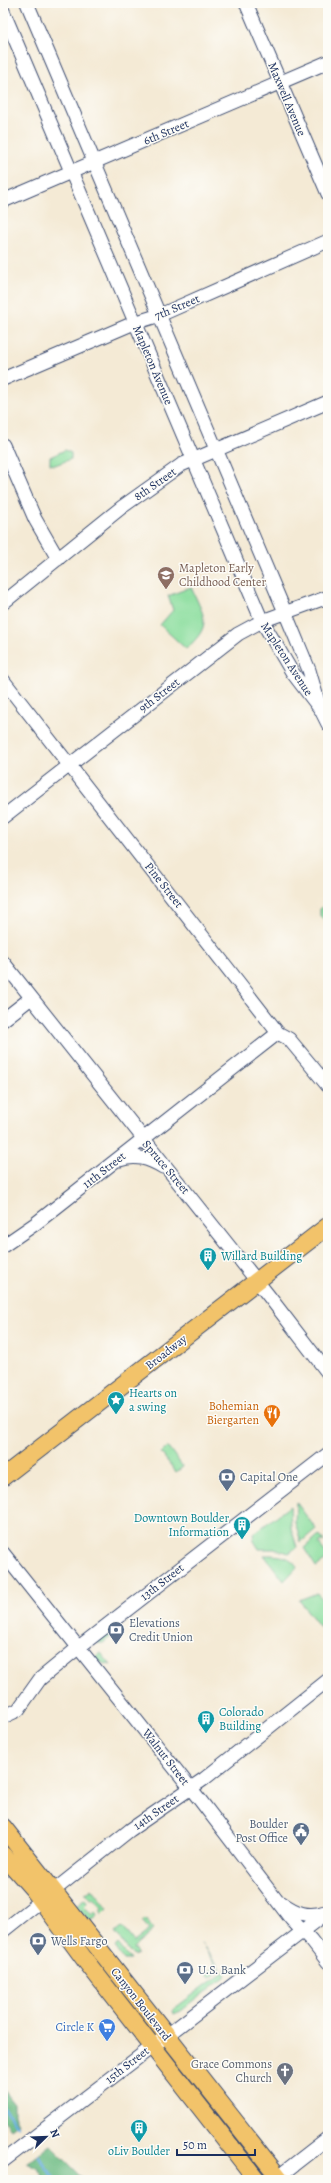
<svg xmlns="http://www.w3.org/2000/svg" width="331" height="2183" viewBox="0 0 331 2183" font-family="Alegreya,serif">
	<style>
		.green { fill: #8cde9f; stroke: #54867e }
		.forest { fill: #71bd86; stroke: #467672 }
		.lines { fill: none; stroke-linecap: round; stroke-linejoin: round }
		.stream { stroke: #6aafe0; stroke-width: 3 }
		.minor-casing { stroke: #3c4b70; stroke-width: 15 }
		.major-casing { stroke: #3c4b70; stroke-width: 19 }
		.minor { stroke: #fff; stroke-width: 13 }
		.major { stroke: #f2c36a; stroke-width: 17 }
		.labels { text-anchor: middle; stroke-width: 3; stroke-linejoin: round; paint-order: stroke }
		.street-label { font-size: 12px; fill: #1b2f5e; stroke: #fdfcf7 }
		.education-label { font-size: 12px; fill: #785e54; stroke: #fdfcf7; text-anchor: start }
		.culture-label { font-size: 12px; fill: #0d838f; stroke: #fdfcf7; text-anchor: start }
		.food-label { font-size: 12px; fill: #c56008; stroke: #fdfcf7; text-anchor: end }
		.service-label { font-size: 12px; fill: #4e5e75; stroke: #fdfcf7; text-anchor: start }
		.shop-label { font-size: 12px; fill: #366cbe; stroke: #fdfcf7; text-anchor: end }
		.worship-label { font-size: 12px; fill: #5b616d; stroke: #fdfcf7; text-anchor: end }
	</style>
	<rect width="100%" height="100%" fill="#fdfcf7"/>
	<filter id="ink" filterUnits="userSpaceOnUse"><feTurbulence type="fractalNoise" baseFrequency=".025" numOctaves="2"/><feDisplacementMap in="SourceGraphic" scale="8" xChannelSelector="R" yChannelSelector="G"/><feConvolveMatrix kernelMatrix="1 2 1 2 8 2 1 2 1" color-interpolation-filters="sRGB"/></filter>
	<filter id="wash" filterUnits="userSpaceOnUse"><feTurbulence type="fractalNoise" baseFrequency=".012" numOctaves="4" result="noise"/><feDisplacementMap in="SourceGraphic" scale="16" xChannelSelector="R" yChannelSelector="G"/><feGaussianBlur stdDeviation="0.9" result="paint"/><feColorMatrix in="noise" values="0 0 0 0 0 0 0 0 0 0 0 0 0 0 0 0 0 1.4 0 .05"/><feComposite in="paint" operator="in"/></filter>
	<g filter="url(#wash)">
		<rect width="100%" height="100%" fill="#f4ead5"/>
		<path class="green" d="M65,450l6,3v6l-16,6 -5,-1v-7z
			M191,587c13,30 23,37 -5,62l-26,-24 13,-15 -5,-14z
			M328,902v21l-8,-7v-7z
			M168,1447l15,20 -7,5 -15,-19z
			M296,1502l20,27 -15,13 -6,-20z
			M290,1506l1,22 6,19 -8,6 -15,-4h-15l-5,-8 -1,-7z
			M319,1535l5,6 -5,3 9,12v3l-12,8 -12,-19z
			M264,1555c12,0 27,0 33,12l-13,14z
			M317,1593l8,9 -1,11 -4,14 -21,-27z
			M108,1630l4,6 -9,7h-5l-3,-2z
			M101,1653l10,12 -12,-3 -4,-4z
			M91,1888l17,21 -5,5 -3,-4 2,-2 -9,-10 -2,2 -6,-7z
			M85,1899l2,4 -3,3 8,9 3,-3 3,3 -8,6 -14,-15z
			M145,1919l9,11 -21,18 4,6 -3,3 -19,-24 7,-6 12,15 16,-12 -8,-9z
			M201,1943l20,26 -12,9 -3,-4 10,-9z
			M118,1944l13,16h-7l-9,-13z
			M226,1970v6l-45,35 -7,3 -1,-3 2,-3z"/>
		<path class="forest" d="M3,2089l11,14v12l4,8 -8,6 -7,-9z
			M50,2145l35,35h-39l-7,-11 -12,-6z"/>
		<g class="lines">
			<path class="stream" d="M3,2106l14,20
				M38,2156l17,24"/>
		</g>
	</g>
	<g filter="url(#ink)">
		<g class="lines">
			<defs>
				<path id="minor" d="M27,3l258,609 24,58 9,31
					M246,3l82,191
					M3,11l259,610 30,51 29,38 7,14
					M3,201l325,-139
					M3,379l131,-56 26,-8 168,-74
					M3,445l32,74 23,40
					M3,603l119,-96 59,-42 147,-63
					M3,680l275,353 11,6 39,47
					M3,817l235,-183 24,-13 66,-24
					M3,962l265,333 60,78
					M3,1020l28,-22
					M120,1160c16,-6 29,-1 43,7
					M3,1246l32,-22 243,-191
					M3,1553l197,247 91,119 20,21 17,22
					M3,1717l15,-7 22,-31 39,-32 249,-193
					M282,1903c14,10 26,15 43,9
					M3,1931l127,-101 74,-51 124,-99
					M3,2161l325,-249
					M274,2180l54,-42"/>
				<path id="major" d="M3,1477l325,-251
					M3,1827l278,353
					M3,1855l30,34 52,71 172,220"/>
			</defs>
			<use href="#minor" class="minor-casing"/>
			<use href="#major" class="major-casing"/>
			<use href="#minor" class="minor"/>
			<use href="#major" class="major"/>
		</g>
	</g>
	<defs>
		<symbol id="school-pin" viewBox="-11 -11 22 30"><path d="M0 17L-7.5 6A9.5 9.5 0 1 1 7.5 6Z" fill="#8d6e63" stroke="#fdfcf7"/><path d="M0-5L7-2L0 1L-7-2ZM-4 1L0 2.5L4 1V4Q0 6-4 4Z" fill="#fff"/></symbol>
		<symbol id="building-pin" viewBox="-11 -11 22 30"><path d="M0 17L-7.5 6A9.5 9.5 0 1 1 7.5 6Z" fill="#0f9aa8" stroke="#fdfcf7"/><path d="M-4-6H4V6H1V3H-1V6H-4ZM-2.5-4.3h1.7v1.8h-1.7ZM.8-4.3h1.7v1.8H.8ZM-2.5-1h1.7V.8h-1.7ZM.8-1h1.7V.8H.8Z" fill="#fff"/></symbol>
		<symbol id="sight-pin" viewBox="-11 -11 22 30"><path d="M0 17L-7.5 6A9.5 9.5 0 1 1 7.5 6Z" fill="#0f9aa8" stroke="#fdfcf7"/><path d="M0-6L1.8-2.2L6-1.7L2.9 1.2L3.7 5.4L0 3.3L-3.7 5.4L-2.9 1.2L-6-1.7L-1.8-2.2Z" fill="#fff"/></symbol>
		<symbol id="restaurant-pin" viewBox="-11 -11 22 30"><path d="M0 17L-7.5 6A9.5 9.5 0 1 1 7.5 6Z" fill="#e8710a" stroke="#fdfcf7"/><path d="M-5-6h1v4h1v-4h1v4h1v-4h1v5L-1.5 .5V6h-2V.5L-5-1ZM5-6V6H3V1.5H1.5Q1.5-4 5-6Z" fill="#fff"/></symbol>
		<symbol id="bank-pin" viewBox="-11 -11 22 30"><path d="M0 17L-7.5 6A9.5 9.5 0 1 1 7.5 6Z" fill="#5c6f8a" stroke="#fdfcf7"/><path d="M-6-4H6V4H-6ZM0-2.3a2.3 2.3 0 1 0 0 4.6a2.3 2.3 0 1 0 0-4.6Z" fill="#fff"/></symbol>
		<symbol id="civic-pin" viewBox="-11 -11 22 30"><path d="M0 17L-7.5 6A9.5 9.5 0 1 1 7.5 6Z" fill="#5c6f8a" stroke="#fdfcf7"/><path d="M-.6-6.5H3V-4.5H.6V-3L4-1V1h2V6H-6V1h2V-1L-.6-3ZM-1.2 2.5V6h2.4V2.5Z" fill="#fff"/></symbol>
		<symbol id="supermarket-pin" viewBox="-11 -11 22 30"><path d="M0 17L-7.5 6A9.5 9.5 0 1 1 7.5 6Z" fill="#3f7fe0" stroke="#fdfcf7"/><path d="M-6-5.5h2.5l.6 2H6L4.5 2H-2.5L-4.4-4H-6ZM-1.5 3.2a1.3 1.3 0 1 0 .1 0ZM3 3.2a1.3 1.3 0 1 0 .1 0Z" fill="#fff"/></symbol>
		<symbol id="church-pin" viewBox="-11 -11 22 30"><path d="M0 17L-7.5 6A9.5 9.5 0 1 1 7.5 6Z" fill="#6b7280" stroke="#fdfcf7"/><path d="M-1.2-6h2.4v3.5h3.3v2.4h-3.3V6h-2.4V-.1h-3.3v-2.4h3.3Z" fill="#fff"/></symbol>
	</defs>
	<g fill-rule="evenodd">
		<use href="#school-pin" x="156" y="565" width="20" height="27"/>
		<use href="#building-pin" x="198" y="1246" width="20" height="27"/>
		<use href="#sight-pin" x="106" y="1390" width="20" height="27"/>
		<use href="#restaurant-pin" x="262" y="1403" width="20" height="27"/>
		<use href="#bank-pin" x="217" y="1467" width="20" height="27"/>
		<use href="#building-pin" x="232" y="1515" width="20" height="27"/>
		<use href="#bank-pin" x="106" y="1620" width="20" height="27"/>
		<use href="#building-pin" x="196" y="1709" width="20" height="27"/>
		<use href="#civic-pin" x="291" y="1821" width="20" height="27"/>
		<use href="#bank-pin" x="28" y="1931" width="20" height="27"/>
		<use href="#bank-pin" x="175" y="1960" width="20" height="27"/>
		<use href="#supermarket-pin" x="97" y="2017" width="20" height="27"/>
		<use href="#church-pin" x="275" y="2061" width="20" height="27"/>
		<use href="#building-pin" x="129" y="2118" width="20" height="27"/>
	</g>
	<g class="labels">
		<g class="street-label">
			<text transform="translate(287 99) rotate(67)" y="4">Maxwell Avenue</text>
			<text transform="translate(166 132) rotate(-23)" y="4">6th Street</text>
			<text transform="translate(177 307) rotate(-23)" y="4">7th Street</text>
			<text transform="translate(153 365) rotate(67)" y="4">Mapleton Avenue</text>
			<text transform="translate(155 484) rotate(-35)" y="4">8th Street</text>
			<text transform="translate(287 659) rotate(57)" y="4">Mapleton Avenue</text>
			<text transform="translate(159 695) rotate(-38)" y="4">9th Street</text>
			<text transform="translate(164 885) rotate(52)" y="4">Pine Street</text>
			<text transform="translate(166 1167) rotate(50)" y="4">Spruce Street</text>
			<text transform="translate(104 1170) rotate(-38)" y="4">11th Street</text>
			<text transform="translate(166 1352) rotate(-38)" y="4">Broadway</text>
			<text transform="translate(162 1582) rotate(-38)" y="4">13th Street</text>
			<text transform="translate(166 1757) rotate(52)" y="4">Walnut Street</text>
			<text transform="translate(156 1812) rotate(-35)" y="4">14th Street</text>
			<text transform="translate(141 2004) rotate(52)" y="4">Canyon Boulevard</text>
			<text transform="translate(127 2065) rotate(-38)" y="4">15th Street</text>
		</g>
		<g class="education-label">
			<text x="179" y="572">Mapleton Early<tspan x="179" dy="14">Childhood Center</tspan></text>
		</g>
		<g class="culture-label">
			<text x="221" y="1260">Willard Building</text>
			<text x="129" y="1397">Hearts on<tspan x="129" dy="14">a swing</tspan></text>
			<text x="229" y="1522" text-anchor="end">Downtown Boulder<tspan x="229" dy="14">Information</tspan></text>
			<text x="219" y="1716">Colorado<tspan x="219" dy="14">Building</tspan></text>
			<text x="139" y="2155" text-anchor="middle">oLiv Boulder</text>
		</g>
		<g class="food-label">
			<text x="259" y="1410">Bohemian<tspan x="259" dy="14">Biergarten</tspan></text>
		</g>
		<g class="service-label">
			<text x="240" y="1481">Capital One</text>
			<text x="129" y="1627">Elevations<tspan x="129" dy="14">Credit Union</tspan></text>
			<text x="288" y="1828" text-anchor="end">Boulder<tspan x="288" dy="14">Post Office</tspan></text>
			<text x="51" y="1945">Wells Fargo</text>
			<text x="198" y="1974">U.S. Bank</text>
		</g>
		<g class="shop-label">
			<text x="94" y="2031">Circle K</text>
		</g>
		<g class="worship-label">
			<text x="272" y="2068">Grace Commons<tspan x="272" dy="14">Church</tspan></text>
		</g>
	</g>
	<rect width="331" height="2183" fill="none" stroke="#fdfcf7" stroke-width="16"/>
	<g transform="translate(46 2137) rotate(67)" stroke="#fdfcf7" stroke-width="3" paint-order="stroke">
	<path d="M0-3L7 15L0 10L-7 15Z" fill="#1b2f5e"/>
	<text y="-6" font-size="11" font-weight="bold" text-anchor="middle" fill="#1b2f5e">N</text>
	</g>
	<path d="M177 2149v6h78v-6" fill="none" stroke="#1b2f5e" stroke-width="2"/>
	<text x="183" y="2149" font-size="12" fill="#1b2f5e" stroke="#fdfcf7" stroke-width="3" paint-order="stroke">50 m</text>
</svg>
